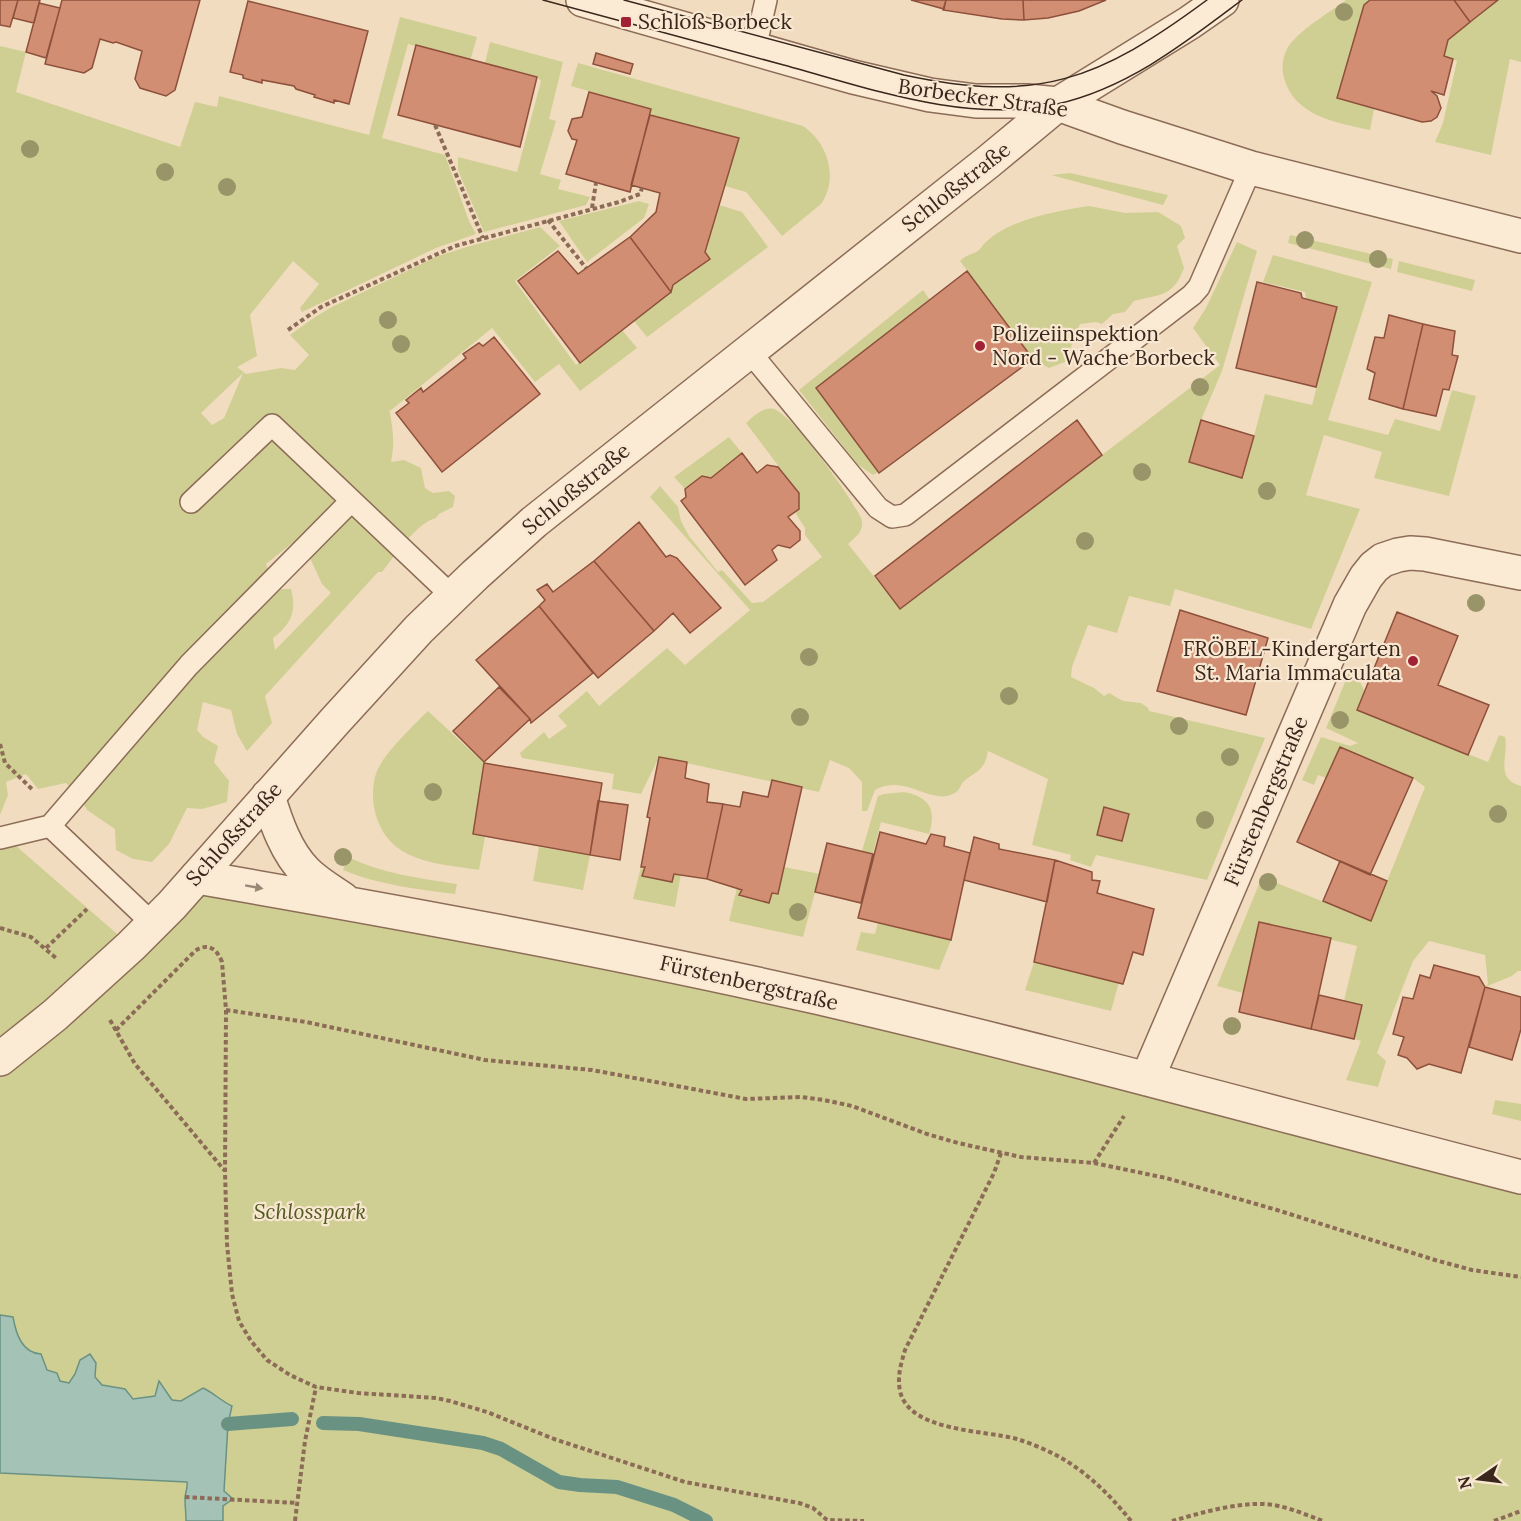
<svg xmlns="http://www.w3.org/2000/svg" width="1521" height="1521" viewBox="0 0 1521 1521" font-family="Lora,serif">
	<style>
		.green { fill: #d0cf93; fill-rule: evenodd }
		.water { fill: #a4c3b6; stroke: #6a9283; stroke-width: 1.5 }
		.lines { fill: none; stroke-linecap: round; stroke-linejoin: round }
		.stream { stroke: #6a9283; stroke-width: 14 }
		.building { fill: #d28e73; stroke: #8d503b; stroke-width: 1.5 }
		.service-casing { stroke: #8c6c57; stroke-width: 24 }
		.minor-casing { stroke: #8c6c57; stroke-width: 36 }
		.tertiary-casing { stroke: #8c6c57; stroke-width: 36 }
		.path { stroke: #8c6c57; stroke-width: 4; stroke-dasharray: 4.5 3; stroke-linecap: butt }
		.service { stroke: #fbead4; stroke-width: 21 }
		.minor { stroke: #fbead4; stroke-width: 33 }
		.tertiary { stroke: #fbead4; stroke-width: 33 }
		.tram { stroke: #3a271c; stroke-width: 1.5 }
		.tree { fill: #9a9469 }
		.oneway { fill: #9a8878 }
		.poi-dot { fill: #a02234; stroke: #f8e7d1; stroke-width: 2 }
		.labels { text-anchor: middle; stroke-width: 4.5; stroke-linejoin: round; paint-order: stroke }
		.poi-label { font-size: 21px; fill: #3a271c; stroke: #f8e7d1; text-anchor: start }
		.street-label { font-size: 21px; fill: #3a271c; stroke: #f8e7d1 }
		.park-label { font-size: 21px; font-style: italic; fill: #525921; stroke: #f8e7d1 }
	</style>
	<rect width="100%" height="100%" fill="#f1dcc0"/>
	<path class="green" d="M1346,0h24l-6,5 -27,93 37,11 -4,21c-33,-7 -76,-14 -86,-52 -3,-10 -1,-23 4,-31 10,-16 42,-35 58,-47z
		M1498,0h23v62l-11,-3 -19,96 -56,-13 8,-19 14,-62 -13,-5 4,-16z
		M400,17l77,20 -7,24 -62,-17 -26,94 63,17 24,66 7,13 -40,14 -134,64 -2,-4 19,-24 -26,-23 -43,54 7,41 -20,11 9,7 35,-6 14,2 14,-15 -19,-20 25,-18 17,-10 106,-51 32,-10 70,-19 20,19 -45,35 61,84 46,-35 15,18 -57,43 -21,-27 -24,18 -43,-54 -102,83 -1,-2c4,18 6,35 2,53l13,-2 17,8 4,20 8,5 16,-2 6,5 -2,11 -14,7 -3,4c-20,5 -41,38 -54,54h-4l-113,124 7,27 -25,28 -10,-17 -6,-24 -28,-8 -6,28 6,7 15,9 -4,16 15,19 -2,21 -25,7 -15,-1 -18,36 -17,18 -19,-3 -17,-9 -1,-21 -28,-19 -5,-9 -16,-18 -28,6 -12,-15 -20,8 2,13 -8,20v-769l26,6 -10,40 164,55 15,-45 22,5 2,-11 150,39zM243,373l-19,45 -12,7 -11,-12zM296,540l15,20 11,24 9,9 -56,57 -2,-12c18,-14 24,-26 18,-49h-16l-9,-25z
		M490,42l73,20 -14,57 7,2 -16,53 21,6 -3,9 32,8 -4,8 -102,27 -26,-62v-13l59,15 24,-91 -4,-4 -52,-14z
		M578,63l225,63c25,17 36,52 18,78l-39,32 -36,-44 -21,-6 14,-48 -89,-23 1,-6 -80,-23z
		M1070,173l98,22 -5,10 -112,-30z
		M639,201l10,3 -5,14 -57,44 -28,-41z
		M719,205l23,7 26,35 -121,90 -13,-16 37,-29 2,-7 37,-25 -5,-8z
		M1089,206l36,7 33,-1 23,14 4,12 -8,8 7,22c-11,29 -23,26 -50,33l-9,11 -12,2 -11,10 -6,-2 -16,2 -15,38 -16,6 -16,-9 -73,-98c6,-7 14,-6 20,-12 2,-2 3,-5 6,-7 24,-23 71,-31 103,-36z
		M1290,235l103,24 -2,10 -103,-26z
		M1237,242l20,9 -35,120 -21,49 -11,42 53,16 22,-84 47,11 25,-98 -31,-8 -1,-7 -42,-10 10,-27 99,27 -44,138 60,15 7,-16 45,12 12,-41 24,6 -27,100 -75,-18 8,-26 -58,-17 -18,60 54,14 -49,120 -136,-40 -5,17 -41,-10 -12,37 -29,-8 -16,42 -1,10 23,11 10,8 5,-3 14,8 18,2 7,5 1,3 116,27 -58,142 -111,-25 -5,12 -21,-7 1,-5 -39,-10 16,-66 -60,-28c-1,4 -2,10 -4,13 -4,8 -15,12 -21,18 -3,4 -4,9 -8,11 -25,14 -48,-20 -80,-3l-8,21h-5v-29l-13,-14 -19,-8 -11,32 -160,-35 -18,37 -29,-5 2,-15 -92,-16 -2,-5 24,-21 5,7 18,-13 -9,-10 29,-25 12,15 68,-58 18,17 65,-55 -100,-113 10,-11 18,21 3,14 8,15 29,36 4,-2 30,33 11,-1 59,-45 -17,-22v-7l-9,-14 3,-21 -53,-70c7,-6 17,-17 28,-14 19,6 78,89 87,109 4,13 -4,18 -13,26l52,65 320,-244 -27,-37 13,-20z
		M1399,261l76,19 -3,11 -75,-19z
		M923,290l7,10 -114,88 62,84 -5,3 -16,-11 -58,-74z
		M729,437l13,16 -31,25 -9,-1 -17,12 -11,-12z
		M1350,670l5,2 10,20 -7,18 130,52 11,-27 6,2c4,20 -11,41 16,49v185h-3l-6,5 -27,11 3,-3 -3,-29 -56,-14 -16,20 -36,92 9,8 -8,26 -32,-7 15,-39 -7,-2 8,-33 -18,-5 13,-55 -98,-24 -16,71 -26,-7 45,-109 109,44 54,-134 -12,-9 -73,-31 -14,31 -8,-3 -4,10 -12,-5 19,-43 29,9 8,-3 -32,-15z
		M428,711l56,52 -11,71 12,3 -6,33c-43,-7 -91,-7 -104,-58 -3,-13 -3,-29 2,-41 8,-19 36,-45 51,-60z
		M904,792c25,5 33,17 25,42l-48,-12 -8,32 -11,-3 16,-55 6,-2z
		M0,832l131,114 66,-69 307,55 1017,245v344h-1521z
		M539,847l51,8 -7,35 -50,-9z
		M348,857c35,17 71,21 109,27l-2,10c-39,-5 -76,-9 -112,-24z
		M641,867h4l-3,9 30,6 2,-8h7l-6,33 -42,-8z
		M784,867l36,7 -17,63 -74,-16 8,-33 5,2 -3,6 30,7 3,-10h6z
		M878,923l73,17 -12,30 -83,-20 5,-18 14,2z
		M1034,962l85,20 -8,29 -86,-21z
		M1495,1100l26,4v17l-29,-7z"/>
	<path class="water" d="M0,1315l13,2c3,17 9,36 28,37l6,16 10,3 3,8 9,2 6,-9 5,-14 10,-6 6,9 -1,14 7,8 23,4 8,10 22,-3 4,-15 13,19 9,1 22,-13c11,5 18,13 29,18l-4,18 -4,67 9,8 -10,7v15h-37c0,-8 -1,-15 -1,-23 0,-5 3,-10 2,-16l-187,-9z"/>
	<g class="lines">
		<path class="stream" d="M323,1423l36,1 124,19 18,6 58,33 21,3 37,2 57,18 32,16
			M228,1424l64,-5"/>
	</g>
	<path class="building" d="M0,0h18l-8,27 -10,-2z
		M18,0h22l-6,23 -21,-5z
		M62,0h138l-25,90 -9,6 -26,-8 -5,-9 7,-28 -26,-9 -3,1 -13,-4 -8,29 -8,5 -39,-9z
		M911,0h35l-2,9z
		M946,0h77l1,20 -22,-1 -59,-9z
		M1023,0h83l-27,11 -31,7 -24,2z
		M1370,0h84l16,22 -22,18 -4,16 9,3 -9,36 -13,-4 6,5 4,12 -4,9 -6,4 -9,1 -85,-24 27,-93z
		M1454,0h44l-28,22z
		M248,1l120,30 -19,73 -15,-4v3l-20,-6 1,-2 -19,-6 -2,-3 -32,-6v3l-19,-5v-3l-13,-3z
		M39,3l21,5 -14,50 -20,-6z
		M416,45l121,32 -17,70 -122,-32z
		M596,53l37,11 -3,10 -37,-10z
		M589,92l62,17 -21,83 -64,-18 11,-34 -5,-1 -4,-8 4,-12 10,-2z
		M650,115l89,23 -34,114 5,7 -37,26 -2,7 -41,-55 26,-25 4,-19 -29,-8z
		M630,237l41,55 -91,71 -62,-82 40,-30 20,23z
		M967,271l66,88 -154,114 -63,-85z
		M1257,282l44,11 1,5 35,9 -21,80 -80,-19z
		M1389,315l34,9 -20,85 -34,-10 6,-26 -8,-4 8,-32 9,1z
		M1423,324l32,7 -3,24 6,1 -9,34 -6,-1 -7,27 -33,-7z
		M494,337l46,57 -98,78 -46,-59 13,-10 -3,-3 15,-12 2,4 43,-34 -3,-4 16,-11 4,3z
		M1077,420l25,35 -202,154 -25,-33z
		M1201,420l53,16 -12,42 -53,-16z
		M742,453l15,20 10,-8 11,2 21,26v16l-11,8 12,14v9l-10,8 -12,-3 -6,5 5,10 -32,25 -64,-84 5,-4 -1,-8 17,-13 9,2z
		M639,522l27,35 4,-2 7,3 44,50 -31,25 -17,-20 -19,18 -60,-70z
		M594,561l60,70 -56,47 -59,-72 6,-6 -8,-10 10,-6 6,8z
		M539,606l54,67 -62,50 -1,-4 -54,-59z
		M1180,610l88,28 -22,77 -89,-24z
		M1397,612l61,24 -20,49 51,20 -21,50 -111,-45z
		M499,687l31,32 -46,43 -31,-31z
		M1340,747l73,31 -43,97 -73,-33z
		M659,757l28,5 -2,16 24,6 -2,18 16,2 -16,75 -33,-5 -2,8 -30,-6 3,-9h-4l9,-49 -3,-1z
		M484,763l118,20 -12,72 -117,-21z
		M772,780l30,7 -24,107 -6,-1 -3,10 -30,-8 3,-5 -35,-11 16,-75 17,3 3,-15 25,5z
		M598,801l30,4 -8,55 -30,-5z
		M1104,807l25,7 -7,27 -25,-6z
		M880,832l46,12 5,-10 14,3 -1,9 26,7 -19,87 -93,-22z
		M974,837l25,7v5l56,11 -8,42 -83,-22z
		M827,843l46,11 -12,49 -46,-11z
		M1055,860l37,12v8l8,1 -3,12 57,16 -11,46 -10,-3 -10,32 -89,-22z
		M1340,861l47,20 -16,40 -48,-20z
		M1259,922l72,16 -20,91 -72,-17z
		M1434,965l45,12 6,10 -24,86 -32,-9 -12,5 -10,-11 -9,-3 6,-18 -11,-3 10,-37 10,2 7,-24 10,3z
		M1485,987l36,10v32l-9,31 -43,-13z
		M1319,995l43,10 -8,34 -43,-10z"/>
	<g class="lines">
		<defs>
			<path id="service" d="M755,49l11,-49
				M749,351l129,157 14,9 13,-2 287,-220 7,-8 52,-119
				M191,502l81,-77 180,171
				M50,826l139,-161 162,-164
				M0,838l50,-12 103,98"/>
			<path id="minor" d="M268,796c8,26 18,56 38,76 11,11 25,19 38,28
				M197,877c208,36 416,74 623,121 235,54 467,119 701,179
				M1147,1079l203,-474 16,-28 8,-10 9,-7 15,-5 12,-2 15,1 96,19"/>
			<path id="tertiary" d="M583,0l270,77 77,18 46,6h51l31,3 64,23 129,41 270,68
				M0,1059l55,-44 76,-69 41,-41 163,-184 84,-92 56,-54 59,-53 454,-360 70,-58 131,-81 33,-23"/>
		</defs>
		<use href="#service" class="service-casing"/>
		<use href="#minor" class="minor-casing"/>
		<use href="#tertiary" class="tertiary-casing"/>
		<path class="path" d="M435,125l48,113
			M592,208l4,-25
			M548,220l38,48
			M288,330l33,-23 134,-61 164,-44 21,-8 2,-6
			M0,744l5,19 29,28
			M0,928l31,9 25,21
			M46,948l41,-39
			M226,1010l-1,162 2,72 5,50 7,27 12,20 16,19 23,15 26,12 42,6 78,5 14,3 37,11 67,27 131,43 114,21 14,5 14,12 37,1
			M110,1020l25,44 90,107
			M116,1030l79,-79c13,-9 22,-2 27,11l4,48 80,12 179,38 107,10 154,29 55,-2 23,3 28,6 75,28 31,9 63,14 73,6 72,15 111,32 158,50 37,10 49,7
			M1001,1153l-7,20 -89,177c-4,14 -8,26 -5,41 9,41 85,39 117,48 13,4 27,10 39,16 30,16 54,40 75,66
			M1094,1163l30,-47
			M185,1497l112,6
			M295,1521l10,-80 11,-54
			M1172,1521c29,-8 61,-18 92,-17 20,1 40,10 59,17
			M1494,1521l27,-10"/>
		<use href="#service" class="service"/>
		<use href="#minor" class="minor"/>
		<use href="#tertiary" class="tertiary"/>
		<path class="tram" d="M543,0c79,21 158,43 237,64 89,24 185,60 277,40 71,-16 128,-61 185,-104
			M624,0l280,75c134,29 195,5 303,-75"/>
	</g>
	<g class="tree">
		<circle cx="1344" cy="12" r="9"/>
		<circle cx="30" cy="149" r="9"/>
		<circle cx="165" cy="172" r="9"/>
		<circle cx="227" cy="187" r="9"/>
		<circle cx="1305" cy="240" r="9"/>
		<circle cx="1378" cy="259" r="9"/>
		<circle cx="388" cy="320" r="9"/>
		<circle cx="401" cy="344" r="9"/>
		<circle cx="1200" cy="387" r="9"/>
		<circle cx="1142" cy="472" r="9"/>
		<circle cx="1267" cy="491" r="9"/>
		<circle cx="1085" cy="541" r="9"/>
		<circle cx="1476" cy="603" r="9"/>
		<circle cx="809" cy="657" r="9"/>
		<circle cx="1009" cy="696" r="9"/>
		<circle cx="800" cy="717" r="9"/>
		<circle cx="1340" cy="720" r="9"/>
		<circle cx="1179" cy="726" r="9"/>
		<circle cx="1230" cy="757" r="9"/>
		<circle cx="433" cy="792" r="9"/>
		<circle cx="1498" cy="814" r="9"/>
		<circle cx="1205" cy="820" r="9"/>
		<circle cx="343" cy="857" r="9"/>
		<circle cx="1268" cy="882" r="9"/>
		<circle cx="798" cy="912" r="9"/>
		<circle cx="1232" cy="1026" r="9"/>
	</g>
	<defs><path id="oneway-solid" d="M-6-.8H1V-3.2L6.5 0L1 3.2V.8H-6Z" transform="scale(1.5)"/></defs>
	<use class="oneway" href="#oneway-solid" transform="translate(254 887) rotate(10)"/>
	<g class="poi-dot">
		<rect x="620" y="16" width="12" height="12" rx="3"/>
		<circle cx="980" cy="346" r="6"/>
		<circle cx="1413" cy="661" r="6"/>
	</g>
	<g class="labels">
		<g class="poi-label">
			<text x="638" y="29">Schloß Borbeck</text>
			<text x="992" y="341">Polizeiinspektion<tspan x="992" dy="24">Nord - Wache Borbeck</tspan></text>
			<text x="1401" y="656" text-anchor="end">FRÖBEL-Kindergarten<tspan x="1401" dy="24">St. Maria Immaculata</tspan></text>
		</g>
		<g class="street-label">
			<text transform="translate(983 98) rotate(8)" y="7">Borbecker Straße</text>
			<text transform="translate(956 187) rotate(-38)" y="7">Schloßstraße</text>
			<text transform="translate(576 489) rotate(-39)" y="7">Schloßstraße</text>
			<text transform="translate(1266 801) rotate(-67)" y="7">Fürstenbergstraße</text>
			<text transform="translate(234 834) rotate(-48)" y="7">Schloßstraße</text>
			<text transform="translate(749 983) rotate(13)" y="7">Fürstenbergstraße</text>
		</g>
		<g class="park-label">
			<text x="310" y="1219">Schlosspark</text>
		</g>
	</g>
	<g transform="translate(1479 1479) rotate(256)" stroke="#f8e7d1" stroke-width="4.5" paint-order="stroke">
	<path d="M0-4.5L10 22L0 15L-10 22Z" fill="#3a271c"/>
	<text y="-9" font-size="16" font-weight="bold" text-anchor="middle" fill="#3a271c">N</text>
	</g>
</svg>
